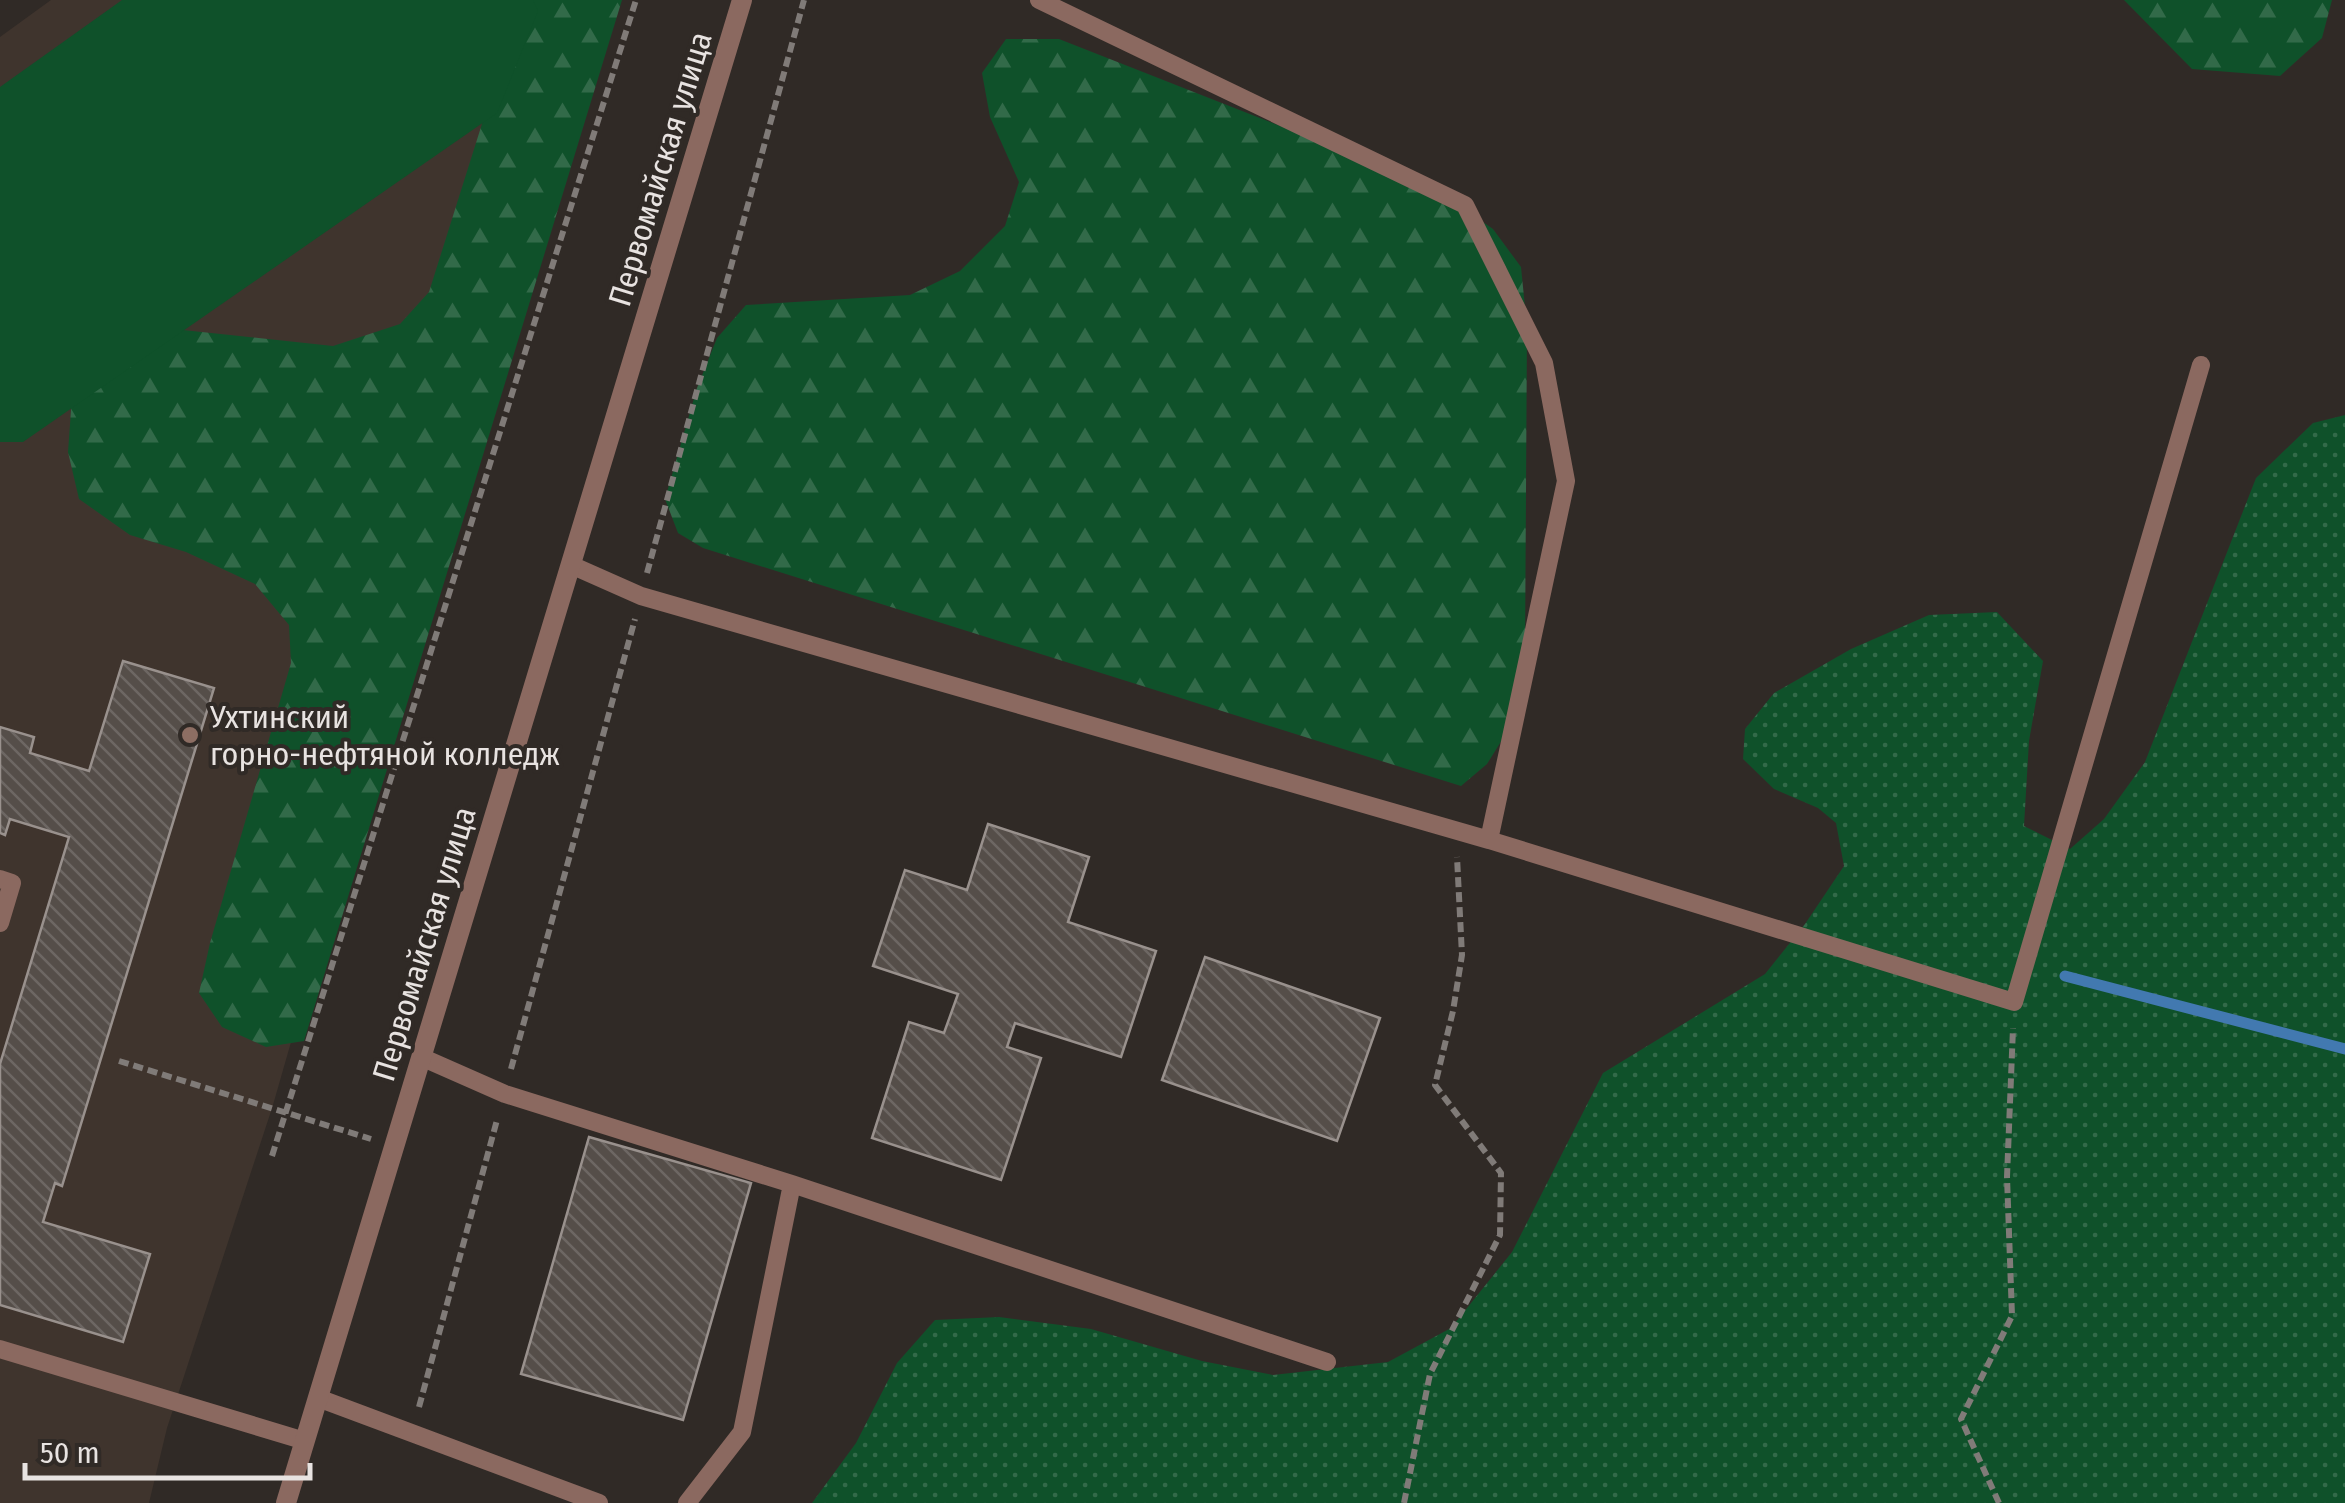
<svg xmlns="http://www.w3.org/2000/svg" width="2345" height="1503" viewBox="0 0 2345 1503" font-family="'Fira Sans Condensed',sans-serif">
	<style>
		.built { fill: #3f342d }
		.grass { fill: url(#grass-dots) }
		.forest { fill: url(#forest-firs) }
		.pitch { fill: #0f512a }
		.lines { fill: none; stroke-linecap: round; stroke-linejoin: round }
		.stream { stroke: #4279b0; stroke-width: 11 }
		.building { fill: url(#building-back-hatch); stroke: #99918d; stroke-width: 2.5 }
		.path { stroke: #807b78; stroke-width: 6; stroke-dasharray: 10 5; stroke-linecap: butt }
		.service { stroke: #8b6960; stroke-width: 18 }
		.minor { stroke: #8b6960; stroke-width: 20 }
		.education-dot { fill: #8d6e63; stroke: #302a26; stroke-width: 4 }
		.labels { text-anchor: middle; stroke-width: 8; stroke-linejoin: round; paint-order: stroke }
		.street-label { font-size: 32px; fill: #e8e3e1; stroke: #302a26 }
		.poi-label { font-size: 32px; fill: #e8e3e1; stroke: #302a26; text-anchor: start }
	</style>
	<defs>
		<pattern id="grass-dots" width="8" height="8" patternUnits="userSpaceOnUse" patternTransform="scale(2.5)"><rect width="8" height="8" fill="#0f512a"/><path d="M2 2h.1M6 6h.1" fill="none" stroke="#326a49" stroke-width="1.8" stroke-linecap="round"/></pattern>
		<pattern id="forest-firs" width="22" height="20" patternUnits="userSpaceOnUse" patternTransform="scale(2.5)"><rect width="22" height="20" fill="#0f512a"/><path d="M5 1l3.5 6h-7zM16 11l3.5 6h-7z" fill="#326a49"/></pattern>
		<pattern id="building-back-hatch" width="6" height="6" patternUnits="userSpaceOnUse" patternTransform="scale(2.5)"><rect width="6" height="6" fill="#554e49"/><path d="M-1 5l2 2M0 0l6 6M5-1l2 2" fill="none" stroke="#6d6763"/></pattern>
	</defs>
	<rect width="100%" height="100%" fill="#302a26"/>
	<path class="built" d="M51,0h547l-113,364 -212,741 -106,323 -18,75h-149v-1466z"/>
	<path class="grass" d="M2345,415v1088h-1533l44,-60 41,-80 38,-43 64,-3 92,12 111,32 71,14 115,-13 63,-34 61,-76 91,-179 162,-99 40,-50 39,-58 -8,-43 -18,-15 -44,-19 -31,-30 2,-30 29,-36 77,-44 78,-34 68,-3 46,49 -14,80 -5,85 46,23 34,-30 41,-57 111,-284 57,-55z"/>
	<path class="forest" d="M521,0h101l-318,1041 -38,6 -44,-20 -23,-34 11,-50 81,-280 -2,-38 -34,-41 -69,-32 -56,-17 -51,-36 -11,-47 4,-55 92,-69 169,18 67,-22 29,-32z
		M2124,0h208l-10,38 -42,38 -88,-7z
		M1006,39h53l369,145 65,45 28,38 6,60 -2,327 -10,65 -28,45 -26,22 -758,-238 -25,-15 -13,-34 32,-111 20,-50 29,-33 164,-10 50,-24 45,-45 14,-44 -29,-65 -8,-44z"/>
	<path class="pitch" d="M122,0h411l5,11 -41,102 -474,329h-23v-355z"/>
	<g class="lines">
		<path class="stream" d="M2065,976l280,73"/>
	</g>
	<path class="building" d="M123,661l91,27 -152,498 -7,-3 -12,39 107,32 -27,88 -123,-37v-241l69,-227 -59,-18 -5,16 -5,-2v-106l34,10 -4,16 59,18z
		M988,824l101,33 -21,65 88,29 -35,106 -106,-34 -8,24 34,11 -40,122 -129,-42 37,-116 35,11 14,-39 -85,-28 32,-96 62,20z
		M1205,957l175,61 -43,123 -175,-61z
		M589,1137l162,46 -68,237 -162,-46z"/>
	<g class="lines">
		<path class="path" d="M647,573l157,-573
			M119,1061l252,78
			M511,1069l124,-450
			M272,1156l364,-1156
			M419,1407l78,-287
			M1404,1503l26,-129 70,-139 1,-62 -66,-88 18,-74 9,-56 -5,-98
			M1999,1503l-38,-84 51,-103 -5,-139 6,-149"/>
		<path class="service" d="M1039,0l426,205 79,158 22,118 -77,359 525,162 187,-637
			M571,565l70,31 848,244
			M0,879l12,4 -12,40
			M421,1057l84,37 287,90 535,178
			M0,1349l305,92
			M318,1398l281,105
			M687,1503l55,-71 50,-248"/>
		<path class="minor" d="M286,1503l456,-1503"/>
	</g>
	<circle class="education-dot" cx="190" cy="735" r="10"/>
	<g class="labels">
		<g class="street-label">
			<text transform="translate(660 169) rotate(-73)" y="11">Первомайская улица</text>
			<text transform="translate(424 944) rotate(-73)" y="11">Первомайская улица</text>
		</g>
		<g class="poi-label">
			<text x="210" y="728">Ухтинский<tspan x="210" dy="37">горно-нефтяной колледж</tspan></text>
		</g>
	</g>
	<path d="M25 1463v15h285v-15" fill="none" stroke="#e8e3e1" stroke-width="5"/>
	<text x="40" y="1463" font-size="30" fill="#e8e3e1" stroke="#302a26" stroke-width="8" paint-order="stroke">50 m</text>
</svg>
